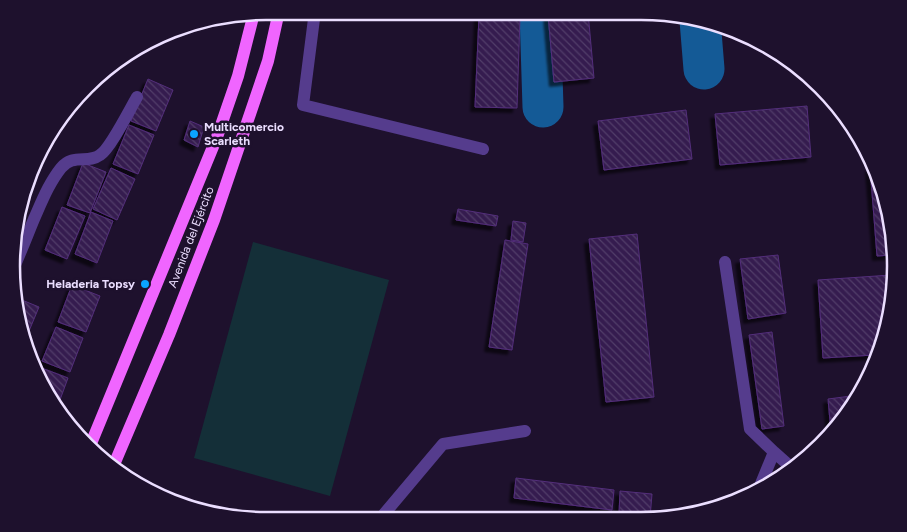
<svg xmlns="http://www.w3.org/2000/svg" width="907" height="532" viewBox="0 0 907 532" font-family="Figtree,sans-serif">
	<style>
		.pitch { fill: #142f38 }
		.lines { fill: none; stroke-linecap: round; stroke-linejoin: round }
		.taxiway { stroke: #145a96; stroke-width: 41 }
		.building { fill: url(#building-back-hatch); stroke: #532e7b; filter: url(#shadow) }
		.minor { stroke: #553c8d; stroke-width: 12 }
		.major { stroke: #f065ff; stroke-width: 12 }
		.poi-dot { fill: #0aa3ff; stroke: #1e112d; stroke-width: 2 }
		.labels { text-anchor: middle; stroke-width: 5; stroke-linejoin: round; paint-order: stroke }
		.poi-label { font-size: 12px; font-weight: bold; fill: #ebdeff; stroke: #1e112d; text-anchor: start }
		.street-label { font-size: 12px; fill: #ebdeff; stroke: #1e112d }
		.rim { fill: none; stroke: #ebdeff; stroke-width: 2.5 }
	</style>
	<defs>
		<pattern id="building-back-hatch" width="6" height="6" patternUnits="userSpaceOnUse" patternTransform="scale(1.25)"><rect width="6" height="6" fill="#351d4f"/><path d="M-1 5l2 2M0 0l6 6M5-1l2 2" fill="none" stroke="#523d69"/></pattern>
		<filter id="shadow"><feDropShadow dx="-4.5" dy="4.5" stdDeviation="1" flood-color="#0009"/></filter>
	</defs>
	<rect width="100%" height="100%" fill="#1e112d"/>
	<path class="pitch" d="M253,242l136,38 -59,216 -136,-38z"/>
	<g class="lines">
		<path class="taxiway" d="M540,12l3,95
			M700,20l4,49"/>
	</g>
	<path class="building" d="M578,12h10l6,66 -40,4 -6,-68z
		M479,16l41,2 -3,90 -42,-1z
		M148,79l25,11 -17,41 -25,-10z
		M807,106l4,51 -91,8 -5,-51z
		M686,110l6,49 -88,11 -6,-49z
		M190,121l14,6 -6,20 -14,-7z
		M129,125l25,10 -16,39 -25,-10z
		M83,163l23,9 -16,41 -23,-8z
		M870,167h1l20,50v38l-14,1z
		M111,168l24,11 -18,41 -24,-11z
		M62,207l23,9 -18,43 -22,-9z
		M458,209l40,7 -2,10 -40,-6z
		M91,212l22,9 -16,42 -22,-9z
		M513,221l13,2 -3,19 -12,-2z
		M637,234l17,163 -48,5 -17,-163z
		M505,240l23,4 -16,106 -23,-3z
		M778,255l8,58 -38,6 -8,-60z
		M891,275v41l-17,39 -51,3 -5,-78z
		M72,285l28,11 -14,36 -28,-10z
		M17,298l22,9 -15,36 -7,-44z
		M56,327l27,11 -13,34 -28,-11z
		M772,332l12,94 -22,3 -13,-94z
		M39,367l29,11 -11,30 -20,-37z
		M851,396l1,12 -21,24 -3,-33z
		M516,478l98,12 -2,20 -98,-12z
		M620,491l32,3 -2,24 -31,-3z"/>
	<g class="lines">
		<path class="minor" d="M315,11l-12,94 180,44
			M725,262l25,167 24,23
			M12,272c8,-18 15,-36 22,-53 8,-18 15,-36 27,-51 12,-15 27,-4 39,-13 10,-6 30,-46 37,-58
			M758,491l16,-39 19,17
			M379,520l64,-76 82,-13"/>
		<path class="major" d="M90,446l127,-309 21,-61 16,-63
			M113,467l56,-132 45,-115 54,-159 11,-50"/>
	</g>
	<g class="poi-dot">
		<circle cx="194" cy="134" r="5"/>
		<circle cx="145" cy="284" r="5"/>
	</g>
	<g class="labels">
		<g class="poi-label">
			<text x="204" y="131">Multicomercio<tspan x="204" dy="14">Scarleth</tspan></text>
			<text x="135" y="288" text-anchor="end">Heladeria Topsy</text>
		</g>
		<g class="street-label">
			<text transform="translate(191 237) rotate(-69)" y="4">Avenida del Ejército</text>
		</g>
	</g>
	<path d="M0 0H907V532H0ZM266 20H641A246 246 0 0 1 887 266V266A246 246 0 0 1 641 512H266A246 246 0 0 1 20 266V266A246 246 0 0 1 266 20Z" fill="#1e112d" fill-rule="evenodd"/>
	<path class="rim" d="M266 20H641A246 246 0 0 1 887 266V266A246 246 0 0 1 641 512H266A246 246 0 0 1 20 266V266A246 246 0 0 1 266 20Z"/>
</svg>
